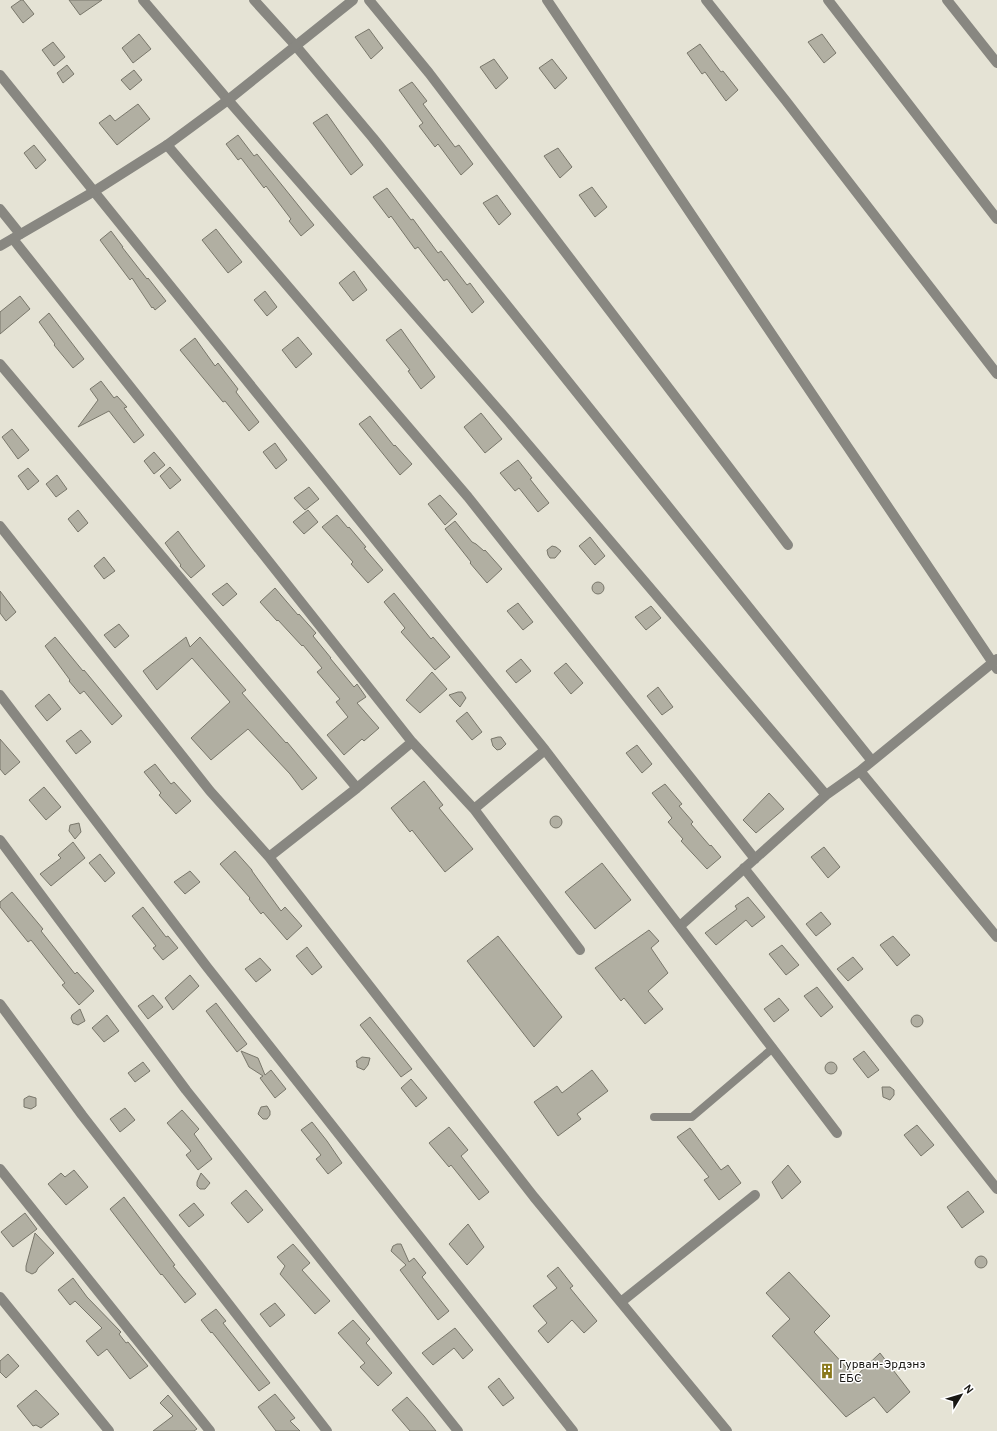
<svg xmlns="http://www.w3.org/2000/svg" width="997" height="1431" viewBox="0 0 997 1431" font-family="Overpass,sans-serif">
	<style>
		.building { fill: #b1afa2; stroke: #79776b }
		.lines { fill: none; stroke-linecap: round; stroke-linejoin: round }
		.service { stroke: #888781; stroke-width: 8 }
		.minor { stroke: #888781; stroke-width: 10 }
		.tertiary { stroke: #888781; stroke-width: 10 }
		.labels { text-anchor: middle; stroke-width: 3; stroke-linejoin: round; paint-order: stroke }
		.poi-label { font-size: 12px; fill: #181713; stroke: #fff; text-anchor: start }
	</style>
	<rect width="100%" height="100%" fill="#e5e3d5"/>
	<path class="building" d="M21,0h2l11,14 -11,9 -12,-16z
		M69,0h33l-22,15z
		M369,29l14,19 -12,11 -16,-22z
		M139,34l12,15 -18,14 -11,-15z
		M822,34l14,19 -12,10 -16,-21z
		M53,42l12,15 -11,9 -12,-16z
		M700,44l21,28 2,-1 15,19 -12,11 -21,-29 -3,2 -15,-21z
		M494,59l14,19 -12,11 -16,-22z
		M552,59l15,19 -12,11 -16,-21z
		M67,65l7,9 -11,9 -6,-10z
		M134,70l8,10 -12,10 -9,-10z
		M412,82l15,19 -4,3 32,43 4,-2 14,19 -12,11 -23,-31 -3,3 -16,-21 4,-3 -24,-33z
		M138,104l12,15 -33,26 -18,-22 11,-8 5,6z
		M327,114l36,51 -12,10 -38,-52z
		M238,135l16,21 3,-2 57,71 -13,11 -12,-15 2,-2 -25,-33 -2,2 -23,-30 -3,2 -12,-16z
		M34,145l12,15 -10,9 -12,-16z
		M558,148l14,19 -12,11 -16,-22z
		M592,187l15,20 -12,10 -16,-22z
		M387,188l24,32 2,-1 25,34 3,-2 26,34 3,-2 14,19 -12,11 -25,-34 -3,2 -26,-34 -3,2 -24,-33 -2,2 -16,-21z
		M497,195l14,19 -12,11 -16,-22z
		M216,229l26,33 -14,11 -26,-33z
		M111,231l12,16h-1l25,32 1,-1 18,23 -11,9 -2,-3 -1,1 -20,-30 -2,2 -30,-40z
		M354,271l13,19 -14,11 -14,-18z
		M265,291l12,16 -10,9 -13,-16z
		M20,296l10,13 -30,25v-22z
		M49,313l35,46 -11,9 -19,-23 1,-1 -16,-22z
		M401,329l34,48 -14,12 -13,-18 2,-1 -24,-30z
		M298,337l14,17 -16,14 -14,-18z
		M195,338l20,28 3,-3 20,26 -2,3 23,30 -10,9 -24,-30 -2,1 -43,-52z
		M101,381l13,17 3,-2 10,11 -3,1 20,27 -10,8 -25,-32 -31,16 20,-27 -8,-11z
		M481,413l21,26 -17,14 -21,-26z
		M370,416l24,30 1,-1 17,19 -12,11 -41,-51z
		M12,429l17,21 -11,9 -16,-22z
		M275,443l12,17 -11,9 -13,-17z
		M154,452l11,13 -11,9 -10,-13z
		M518,460l14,18 -2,1 19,24 -11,9 -19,-24 -4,3 -15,-18z
		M170,467l11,13 -11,9 -10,-13z
		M28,468l11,13 -11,9 -10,-14z
		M57,475l10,14 -11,8 -10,-13z
		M309,487l10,12 -14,11 -11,-12z
		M440,495l17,19 -12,11 -17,-21z
		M78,510l10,13 -10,9 -10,-13z
		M308,510l10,12 -14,12 -11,-12z
		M337,515l11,13 1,-1 17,20 -2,1 19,22 -15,13 -17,-19 2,-2 -31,-35z
		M455,521l17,21 4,2 8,7 1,-1 17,19 -15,14 -17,-20 1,-1 -26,-33z
		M178,531l15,20 12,15 -14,12 -11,-12 1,-1 -16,-22z
		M590,537l15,19 -10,9 -16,-19z
		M552,546l4,1 5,4 -6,7h-5l-2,-3 -1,-5z
		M104,557l11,14 -11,8 -10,-13z
		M592 588a6 6 0 1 1 12 0a6 6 0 1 1-12 0Z
		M227,583l10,11 -14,12 -11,-12z
		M275,588l23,27 1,-1 17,19 -3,3 18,22h-1l24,29 3,-3 9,13 -9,6 22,25 -15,13 -2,-2 -18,16 -17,-20 21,-18 -12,-15 4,-3 -23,-27 5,-4 -19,-23 -1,1 -24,-26 -1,1 -17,-19z
		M0,591l16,21 -10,9 -6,-8z
		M394,593l37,46 2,-2 17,20 -15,13 -34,-38 4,-4 -21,-26z
		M518,603l15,19 -10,8 -16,-19z
		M651,606l10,12 -15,12 -11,-13z
		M119,624l10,12 -14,12 -11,-13z
		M55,637l28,34 1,-1 38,46 -10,9 -28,-34 -4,3 -11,-13 1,-1 -25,-34z
		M186,637l4,10 10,-10 46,53 -4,3 44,50 1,-1 30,36 -15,12 -12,-16 -42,-45 -37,31 -20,-22 39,-36 -38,-44 -35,32 -14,-19z
		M521,659l10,12 -15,12 -10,-12z
		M566,663l17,20 -12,11 -17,-21z
		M432,672l15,17 -27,24 -14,-13z
		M658,687l15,20 -11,8 -15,-19z
		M458,692h4l4,6 -6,9 -5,-5 -6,-7z
		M49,694l12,15 -14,12 -12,-15z
		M467,712l15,20 -10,8 -16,-19z
		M81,730l10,12 -15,12 -10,-13z
		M498,737h3l5,7 -5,5 -4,1 -4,-4 -2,-7z
		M0,739l20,23 -15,13 -5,-6z
		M637,745l15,19 -10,9 -16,-20z
		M155,764l16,20 3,-2 17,19 -15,13 -17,-19 2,-2 -17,-21z
		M424,781l19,24 -4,3 34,41 -28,23 -33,-42 -2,2 -19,-24z
		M665,784l17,20 -3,2 14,16 -2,2 19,22 1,-1 10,12 -14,12 -26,-28 2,-2 -15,-17 4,-4 -20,-25z
		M44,787l17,20 -15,13 -17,-20z
		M769,793l15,16 -28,24 -13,-13z
		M550 822a6 6 0 1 1 12 0a6 6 0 1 1-12 0Z
		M79,823l2,9 -6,7 -6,-8 1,-6z
		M73,842l12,16 -34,28 -11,-12 21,-16 -3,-3z
		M824,847l16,20 -12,11 -17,-21z
		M235,851l17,19v1l29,40 4,-4 17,19 -15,14 -24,-28 -2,2 -12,-15 1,-1 -30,-34z
		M100,854l15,19 -10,9 -16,-19z
		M602,863l29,37 -36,29 -30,-37z
		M190,871l10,11 -15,12 -11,-12z
		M12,892l31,37 -2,2 34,43 2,-2 17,19 -15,14 -17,-20 3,-2 -34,-43 -3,2 -28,-35v-5z
		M748,897l17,20 -13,10 -6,-7 -30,25 -11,-12 32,-24 -2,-3z
		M143,907l23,30 2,-1 10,12 -15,12 -10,-12 3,-2 -24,-30z
		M821,912l10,12 -15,12 -10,-12z
		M649,930l10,11 -8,7 17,25 -20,18 15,18 -18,15 -21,-26 -3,3 -26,-33z
		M498,936l64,81 -28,30 -67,-86z
		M893,936l17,19 -13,11 -17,-21z
		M782,945l17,20 -13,10 -17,-21z
		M307,947l15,20 -10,8 -16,-19z
		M853,957l10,12 -15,12 -11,-12z
		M260,958l11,12 -15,12 -11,-13z
		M190,975l9,11 -26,24 -8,-12z
		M817,987l16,20 -12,10 -17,-21z
		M153,995l10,12 -15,12 -10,-13z
		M779,998l10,12 -15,12 -10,-13z
		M216,1003l31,41 -10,8 -31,-41z
		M80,1009l5,12 -7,4 -5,-2 -2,-5 1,-3z
		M911 1021a6 6 0 1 1 12 0a6 6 0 1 1-12 0Z
		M107,1015l12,16 -15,11 -12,-14z
		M370,1017l42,52 -11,8 -41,-52z
		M241,1051l17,7 7,17 6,-5 15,19 -11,9 -15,-20 3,-2 -14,-9z
		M864,1051l15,19 -11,8 -15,-19z
		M362,1057l8,1 -2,7 -4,5 -7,-3v-3l-1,-3z
		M825 1068a6 6 0 1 1 12 0a6 6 0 1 1-12 0Z
		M143,1062l7,9 -15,11 -7,-9z
		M592,1070l16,21 -31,23 4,5 -23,17 -24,-34 23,-16 5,7z
		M411,1079l16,19 -11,9 -15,-19z
		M882,1087h8l4,3v5l-4,5 -7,-3z
		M29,1096l7,2v8l-5,3 -7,-2v-8z
		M267,1106l3,5v4l-3,4h-4l-5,-5 3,-7z
		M125,1108l10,12 -15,12 -10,-13z
		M182,1110l17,19 -5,5 18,25 -14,11 -12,-15 5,-4 -24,-28z
		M312,1122l15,19 15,22 -14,11 -12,-15 5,-4 -20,-25z
		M917,1125l17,20 -13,11 -17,-21z
		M449,1127l19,23 -7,6 28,36 -10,8 -28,-35 -2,2 -20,-24z
		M690,1128l31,42 7,-5 13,18 -22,17 -15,-20 5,-3 -32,-40z
		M788,1165l13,17 -19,17 -10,-17z
		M74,1170l14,17 -22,18 -18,-21 13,-11 4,4z
		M201,1173l9,10 -5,6h-5l-3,-3v-4z
		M246,1190l17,20 -15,13 -17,-20z
		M968,1191l16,21 -22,16 -15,-21z
		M124,1197l51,68 -2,1 23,28 -11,9 -23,-29 -1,1 -51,-66z
		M194,1203l10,12 -15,12 -10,-12z
		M25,1213l12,16 -24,18 -12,-15z
		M468,1224l16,23 -17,18 -18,-21z
		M35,1233l19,20 -16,15 -2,4 -4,2 -6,-3v-5z
		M293,1244l17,19 -8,7 28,31 -15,13 -35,-40 5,-8 -8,-9z
		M397,1244h4l8,18 5,-4 12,15 -4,4 27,34 -11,9 -38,-50 6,-5 -15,-14 2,-5z
		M975 1262a6 6 0 1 1 12 0a6 6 0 1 1-12 0Z
		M558,1267l15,19 -3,2 27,33 -13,12 -12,-13 -24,23 -10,-12 9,-8 -14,-17 24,-18 -10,-12z
		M789,1272l41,44 -16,16 41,45 25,-24 30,39 -23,21 -13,-16 -28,20 -74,-81 18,-17 -24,-26z
		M73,1278l14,19 34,35 -2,2 7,9 2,-1 20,24 -18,13 -23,-30 -9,7 -12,-15 16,-13 -27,-27 -5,4 -12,-15z
		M275,1303l10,12 -15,12 -10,-13z
		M216,1309l10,12 -3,2 47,60 -11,8 -47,-59 -1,1 -10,-13z
		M353,1320l17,19 -4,4 26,30 -14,13 -18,-19 5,-4 -27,-30z
		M455,1328l18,22 -10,9 -9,-11 -21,17 -11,-12z
		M8,1354l11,12 -13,12 -6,-6v-11z
		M499,1378l15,20 -11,8 -15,-19z
		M36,1390l23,24 -18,14 -5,-3 -3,1 -16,-20z
		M275,1394l20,24 -5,3 10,10h-24l-18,-24z
		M168,1395l29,34 -3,2h-41l20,-15 -13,-13z
		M407,1397l17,19 12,15h-26l-18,-21z"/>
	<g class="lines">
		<path class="service" d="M654,1117h38l81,-69"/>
		<path class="minor" d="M143,0l85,100 281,322 317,373
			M254,0l41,45 78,93 499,623
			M369,0l60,73 359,472
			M547,0l450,669
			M828,0l169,219
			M947,0l50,63
			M0,75l545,675 292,383
			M167,145l301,352 287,362
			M0,209l20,25
			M13,239l399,503 62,67 106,141
			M0,364l357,424
			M0,526l210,265 59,66 265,340 193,234
			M0,695l207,272 366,464
			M860,771l137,166
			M474,809l71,-59
			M0,840l186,250 272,341
			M269,857l88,-69 55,-46
			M744,868l253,321
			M680,926l146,-131 34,-24 137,-112
			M0,1004l82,111 245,316
			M0,1169l210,262
			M0,1297l109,134
			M621,1302l134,-107"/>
		<path class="tertiary" d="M706,0l80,101 211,273
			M0,246l93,-54 74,-47 61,-45 125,-100"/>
	</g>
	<defs>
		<symbol id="building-bare" viewBox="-9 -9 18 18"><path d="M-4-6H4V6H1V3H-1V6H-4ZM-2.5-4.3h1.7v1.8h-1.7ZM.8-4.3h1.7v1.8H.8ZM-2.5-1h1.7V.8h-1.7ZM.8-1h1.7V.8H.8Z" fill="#89781c" stroke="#fff" stroke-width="2.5" paint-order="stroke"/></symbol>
	</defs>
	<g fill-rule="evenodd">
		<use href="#building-bare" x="816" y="1360" width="22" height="22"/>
	</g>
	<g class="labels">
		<g class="poi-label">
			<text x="839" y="1368">Гурван-Эрдэнэ<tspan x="839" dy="14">ЕБС</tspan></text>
		</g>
	</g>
	<g transform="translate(961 1395) rotate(52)" stroke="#ffffff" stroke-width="3" paint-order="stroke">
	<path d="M0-3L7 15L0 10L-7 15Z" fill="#181713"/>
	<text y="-6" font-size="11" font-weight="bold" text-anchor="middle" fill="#181713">N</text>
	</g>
</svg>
